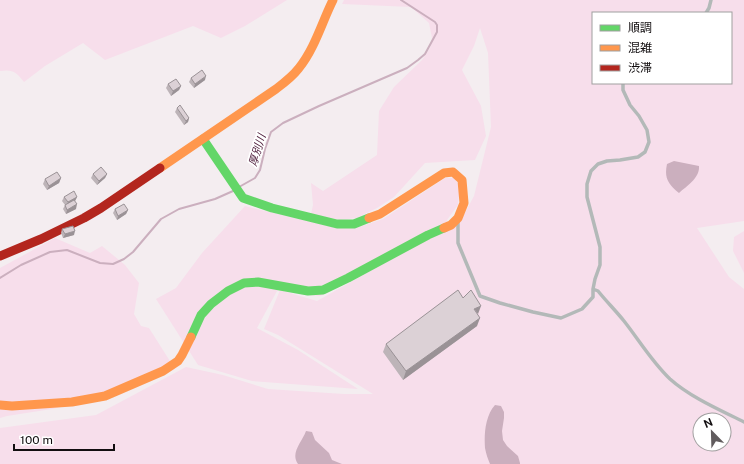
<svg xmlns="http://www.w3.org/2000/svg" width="744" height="464" viewBox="0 0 744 464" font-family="'Public Sans','Noto Sans JP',sans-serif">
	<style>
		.green { fill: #f7deeb; fill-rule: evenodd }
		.water { fill: #cbafbe }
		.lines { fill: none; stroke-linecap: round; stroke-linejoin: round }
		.stream { stroke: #cbafbe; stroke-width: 2 }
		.lane { stroke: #b3b9b8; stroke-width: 3.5 }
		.fast { stroke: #63d668; stroke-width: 9 }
		.slow { stroke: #ff974d; stroke-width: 9 }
		.jam { stroke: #b3261e; stroke-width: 9 }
		.wall { fill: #bdb4b8 }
		.shaded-wall { fill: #9a9296 }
		.building { fill: #dcd1d6; stroke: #9a9296 }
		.labels { text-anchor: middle; stroke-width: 3.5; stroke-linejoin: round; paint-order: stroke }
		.water-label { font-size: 11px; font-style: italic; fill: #532340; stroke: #fff }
	</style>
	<rect width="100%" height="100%" fill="#f4edf0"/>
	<path class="green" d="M0,0h287l-42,26 -24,12 -28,-12 -88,34 -22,-17 -38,23 -21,16c-8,-10 -11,-13 -24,-11z
		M344,0h400v221l-47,7 32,49 15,12v175h-744v-36l96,-13 90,-48 37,8 45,14 76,5h29l-95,-59 -14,-6 16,-39 37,11 96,-54 46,-23 15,-28 17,-69 -3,-74 -8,-25 -6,18 -12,24 19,36 5,30 -11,24 -50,3 -31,34 -17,11 -20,10 -17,2 -29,-6 2,-9 -2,-22 12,8 54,-36 2,-44 15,-24 28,-27 8,-12 2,-10 -3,-15 -18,-16 -69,-3zM593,13h138v70h-138zM700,420h24v24h-24z
		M445,178h9l6,8 -2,19 -11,15 -1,5 -125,71 -12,-1 -22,-11 -10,7 -20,37 41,22 60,39 -106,-8 -54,-16 -42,-66 20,-11 26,-35 43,-47 91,22h20l27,-9z
		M744,231v42l-11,-22 1,-14z
		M55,238l35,15 12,-7 23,19 14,18 -5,31 7,12 8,2 26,41 -53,24 -70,16 -45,7 -7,2v-150z"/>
	<path class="water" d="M674,161l25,5c1,12 -12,20 -20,27 -11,-9 -15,-15 -12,-29z
		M495,405l6,1 3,6v6l-2,13 1,9 4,6 11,10 2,7v1h-30c-2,-5 -4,-10 -5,-16 -1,-13 0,-32 10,-43z
		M306,431l6,1 3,8 14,13 3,7 10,4h-44c-8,-11 4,-22 8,-33z"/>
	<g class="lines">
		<path class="stream" d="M239,187l16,-9 5,-8 5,-21 6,-17 12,-9 36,-17 88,-38 11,-8 7,-6 12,-22v-7l-2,-3 -34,-22
			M0,278l21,-13 29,-13 17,-2 33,13 13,1 11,-5 9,-7 28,-33 18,-10 36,-10 18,-8"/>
		<path class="lane" d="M706,13l3,-5 2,-8
			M458,220v23l22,53 20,7 33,9 28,6 21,-9 11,-12v-8l2,-10 5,-14v-18l-13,-50v-13l4,-13 7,-7 9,-3 13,-1 18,-3 7,-5 4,-10 -2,-12 -8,-14 -9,-11 -7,-15v-7
			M593,289l5,2c8,10 18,20 26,30 15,19 28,41 46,58 20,18 50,31 74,43"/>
		<path class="fast" d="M203,139l40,59 29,10 65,16h17l15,-6
			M191,337l10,-22 10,-11 17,-13 16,-8 14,-1 50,9 15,-1 25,-12 80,-43 16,-7"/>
		<path class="slow" d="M160,168l116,-79c8,-6 17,-13 23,-21 16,-20 23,-46 34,-68
			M369,218l11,-4 64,-41 9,-1 9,8 2,23 -6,15 -7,7 -7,3
			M0,405l12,1 60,-4 33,-6 58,-25 15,-10 4,-6 9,-18"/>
		<path class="jam" d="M0,256l41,-17 43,-21 17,-10 59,-40"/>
	</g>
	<path class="wall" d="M191,78l14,2 -11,8 -5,-6z
		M168,84l13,2 -2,4 -8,6 -5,-8z
		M177,108l12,10 -1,4 -4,3 -9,-13z
		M93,174h14l-2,4 -8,7 -6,-7z
		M61,178l-2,5 -12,7 -4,-6 2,-5z
		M64,197h13l-2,4 1,8 -10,5 -3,-5 2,-4 -3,-4z
		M115,209l13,1 -2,4 -9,6 -4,-7z
		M62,229l12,6 -11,3 -2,-5z
		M478,314l-1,12 -74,54 -20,-28 3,-8z"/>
	<path class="shaded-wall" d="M206,76l-1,4 -11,8 1,-4z
		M181,86l-2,4 -8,6 2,-5z
		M189,118l-1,4 -4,3 2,-4z
		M107,174l-2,4 -8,7 2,-4z
		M61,178l-2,5 -12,7 2,-4z
		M77,197l-2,4 -9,5 2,-4z
		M77,204l-1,5 -10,5 1,-4z
		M128,210l-2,4 -9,6 1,-4z
		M75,231l-1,4 -11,3 2,-4z
		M481,306l-3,8 -4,-5z
		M480,318l-3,8 -74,54 3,-9z"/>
	<path class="building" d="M202,70l4,6 -11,8 -4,-6z
		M176,79l5,7 -8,5 -5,-7z
		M180,105l9,13 -3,3 -9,-13z
		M101,167l6,7 -8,7 -6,-7z
		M57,172l4,6 -12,8 -4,-7z
		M74,191l3,6 -9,5 -4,-5z
		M74,200l3,4 -10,6 -2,-5z
		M124,204l4,6 -10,6 -3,-7z
		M73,226l2,5 -10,3 -3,-5z
		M458,290l5,8 8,-8 10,16 -7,3 6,9 -74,53 -20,-27z"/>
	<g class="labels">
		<g class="water-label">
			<text transform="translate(257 150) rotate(-73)" y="4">厚別川</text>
		</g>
	</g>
	<rect x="592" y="12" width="140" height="72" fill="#ffffff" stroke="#a09f9f"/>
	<rect x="600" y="25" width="20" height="6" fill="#63d668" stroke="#a09f9f"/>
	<text x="628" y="32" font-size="12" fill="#120e10">順調</text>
	<rect x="600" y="45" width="20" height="6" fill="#ff974d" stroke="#a09f9f"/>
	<text x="628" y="52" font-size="12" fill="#120e10">混雑</text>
	<rect x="600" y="65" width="20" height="6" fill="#b3261e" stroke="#a09f9f"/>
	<text x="628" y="72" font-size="12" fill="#120e10">渋滞</text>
	<g transform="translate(712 432) rotate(337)"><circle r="19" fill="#ffffff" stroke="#a09f9f"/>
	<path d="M0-3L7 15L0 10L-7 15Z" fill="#615c5e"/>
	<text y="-6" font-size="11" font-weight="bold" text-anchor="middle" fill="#120e10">N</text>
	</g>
	<path d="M14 444v6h100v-6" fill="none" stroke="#120e10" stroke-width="2"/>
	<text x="20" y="444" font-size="12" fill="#120e10" stroke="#ffffff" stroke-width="3" paint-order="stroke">100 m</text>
</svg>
